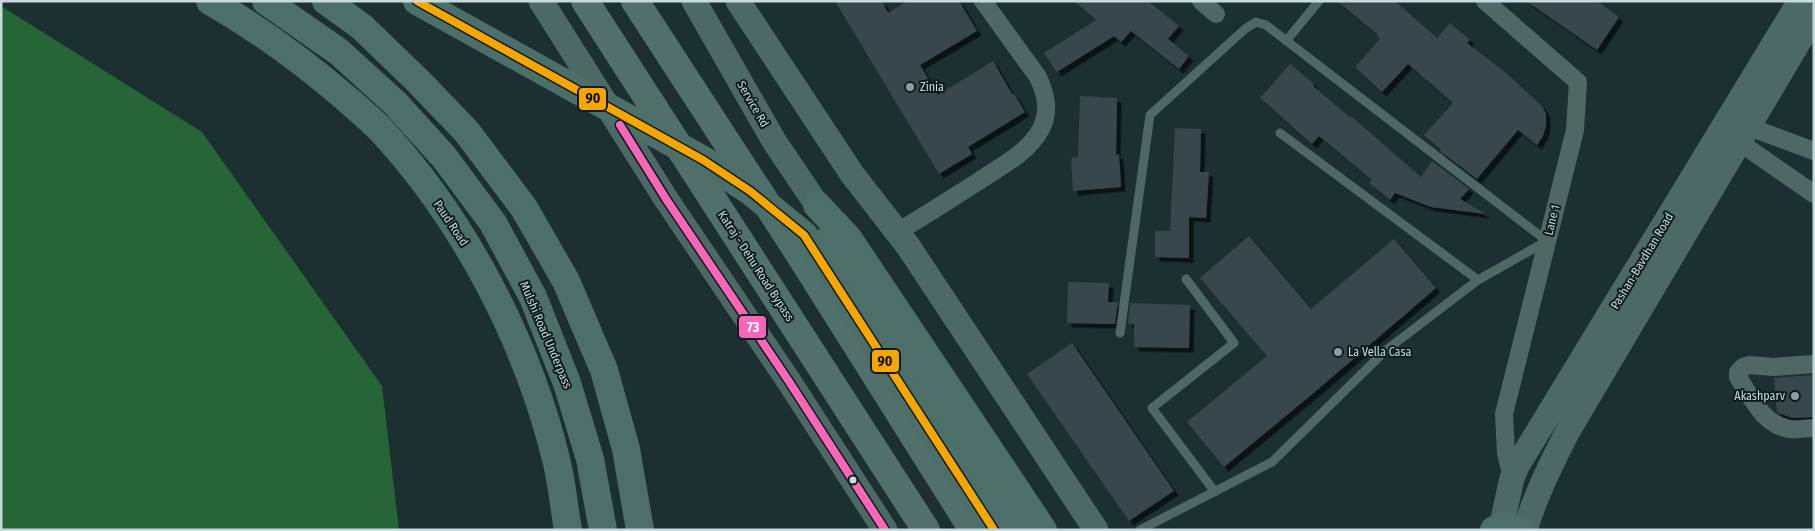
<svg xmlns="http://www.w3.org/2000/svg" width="1815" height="531" viewBox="0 0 1815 531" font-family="'Fira Sans Condensed',sans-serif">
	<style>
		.forest { fill: #266535 }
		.building { fill: #38474b; filter: url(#shadow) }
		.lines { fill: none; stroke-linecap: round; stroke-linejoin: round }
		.lane { stroke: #506864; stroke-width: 9 }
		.street { stroke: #506864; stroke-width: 18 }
		.secondary { stroke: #4c6965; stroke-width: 25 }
		.primary { stroke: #4c6f6a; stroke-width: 28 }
		.highway { stroke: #51706b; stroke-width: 28 }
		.primary-bridge { stroke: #4c6f6a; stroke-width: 28 }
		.bus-1-casing { stroke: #0d1c1e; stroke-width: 11 }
		.bus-2-casing { stroke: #0d1c1e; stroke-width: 11 }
		.bus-1 { stroke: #f7a600; stroke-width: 8 }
		.bus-2 { stroke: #fa66b7; stroke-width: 8 }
		.poi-dot { fill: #8b9ea1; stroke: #0d1c1e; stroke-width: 2 }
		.bus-dot { fill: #c7dadd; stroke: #0d1c1e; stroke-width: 2 }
		.labels { text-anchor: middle; stroke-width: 4; stroke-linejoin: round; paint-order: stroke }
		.poi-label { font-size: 12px; fill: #c7dadd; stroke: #0d1c1e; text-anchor: start }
		.street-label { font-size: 12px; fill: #c7dadd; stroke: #0d1c1e }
		.line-badge { stroke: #0d1c1e; stroke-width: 2 }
		.badge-label { font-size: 14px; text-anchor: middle; font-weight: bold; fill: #fff }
		.pale-badge-label { font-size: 14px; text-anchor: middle; font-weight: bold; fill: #111 }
	</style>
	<defs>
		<filter id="shadow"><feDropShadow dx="4.5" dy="4.5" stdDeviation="0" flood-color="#0009"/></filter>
	</defs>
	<rect width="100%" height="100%" fill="#1c3032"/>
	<path class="forest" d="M1,6l201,126 180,254 17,144h-398z"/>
	<path class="building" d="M835,1h47l6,12 19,-12h52l18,30 -57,34 18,30 55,-34 19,33h2l11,18 -57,35 4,7 -33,20z
		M1074,1h74l31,25 -11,13 21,17 -10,13 -48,-38 -10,11 -7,-6 -57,36 -13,-19 52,-33z
		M1337,1h58l42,37 13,-15 20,17 -3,3 39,30 36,33 4,8v12l-3,10 -6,9 -19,-15 -41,49 -37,-28 1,-1 -17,-15 29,-32 -45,-39 -26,28 -27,-25 25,-28 -3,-2 1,-2z
		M1526,1h71l22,16 -22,33z
		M1290,64l24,20 -1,2 38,32 1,-1 69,60 11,-16 37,28 -9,10 26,15 -55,-7 -36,-14 -5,7 -21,-17 3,-3 -53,-44 -7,8 -52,-46z
		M1080,96l37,2 -1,57 3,-1 2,33 -48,4 -2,-33 7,-1z
		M1175,128l26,1 -1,43h9l-3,46 -17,-1v41l-34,-1v-26h15z
		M1249,236l62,73 83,-70 42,49 -120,103 -92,76 -37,-45 80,-66 -67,-78z
		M1068,282l41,1 -1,19h10l-3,22 -48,-1z
		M1130,303l60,2 -1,43 -55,-1v-23h-6z
		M1072,343l102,148 -45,30 -102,-147z
		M1814,375v42l-22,1 -15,-6 -3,-34z"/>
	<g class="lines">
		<path class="lane" d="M1286,41l33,-40
			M1280,133l198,147
			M1186,279l48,64 -82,65 63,84
			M1120,333l30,-218 95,-86 11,-7 10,3 281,216 -69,39 -93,71 -113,111 -132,68"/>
		<path class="street" d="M1201,1l15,13
			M1485,1l93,81 -3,48 -71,284 2,39 6,25
			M1749,127l65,24
			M1739,142l75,52
			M897,232c28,-16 55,-34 82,-51 22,-15 49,-28 62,-52 9,-18 5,-35 -3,-52l-55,-76
			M1814,364l-41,3 -23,-2 -7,2 -5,5v5c13,20 26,49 52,52 8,1 16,-1 24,-1"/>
		<path class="secondary" d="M541,1l125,198 124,184 95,147
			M694,1l80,140 43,64
			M738,1l114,173 56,72 188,284
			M1501,528l11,-50 5,-12 283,-465
			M1525,530c11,-36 27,-68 44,-101l245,-413"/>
		<path class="primary" d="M210,1c49,28 95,62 138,99 10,9 21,18 31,28 85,91 149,214 178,335 5,21 7,44 11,67
			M266,1l73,51 56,51 49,54 49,66 40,74 34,86 23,76 13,71
			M326,1l36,26 57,55 48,50 57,76 42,73 38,89 22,79 14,81
			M817,205l31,33 195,292
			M829,239l2,7 185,284
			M1494,530l12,-4 13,4"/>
		<path class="highway" d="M585,1l341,529
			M635,1l165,254 173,275"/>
		<path class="primary-bridge" d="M417,1l286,159 47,31 54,44 190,295"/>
		<defs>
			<path id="bus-1" d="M417,1l286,159 47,31 54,44 190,295"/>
			<path id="bus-2" d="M620,125l46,74 124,184 95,147"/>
		</defs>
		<use href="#bus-1" class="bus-1-casing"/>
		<use href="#bus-2" class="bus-2-casing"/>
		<use href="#bus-1" class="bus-1"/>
		<use href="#bus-2" class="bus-2"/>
	</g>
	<g class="poi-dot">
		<circle cx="910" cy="87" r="5"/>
		<circle cx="1338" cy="352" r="5"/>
		<circle cx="1795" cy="396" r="5"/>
	</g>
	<circle class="bus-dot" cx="853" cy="480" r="4.5"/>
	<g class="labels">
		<g class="poi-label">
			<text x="920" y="91">Zinia</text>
			<text x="1348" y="356">La Vella Casa</text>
			<text x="1785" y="400" text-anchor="end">Akashparv</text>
		</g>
		<g class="street-label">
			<text transform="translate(753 104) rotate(60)" y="4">Service Rd</text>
			<text transform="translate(1552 220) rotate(-76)" y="4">Lane 1</text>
			<text transform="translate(451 223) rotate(56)" y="4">Paud Road</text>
			<text transform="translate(1642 261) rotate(-59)" y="4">Pashan-Bavdhan Road</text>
			<text transform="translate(756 266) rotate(57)" y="4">Katraj - Dehu Road Bypass</text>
			<text transform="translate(546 335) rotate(67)" y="4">Mulshi Road Underpass</text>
		</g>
	</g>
	<g class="line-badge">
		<rect x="578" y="87" width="29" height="24" rx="5" fill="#f7a600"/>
		<rect x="738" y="315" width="29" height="24" rx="5" fill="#fa66b7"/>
		<rect x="871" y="349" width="29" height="24" rx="5" fill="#f7a600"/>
	</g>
	<g class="badge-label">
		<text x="753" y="332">73</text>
	</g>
	<g class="pale-badge-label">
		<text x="593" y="103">90</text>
		<text x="885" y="366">90</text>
	</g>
	<rect width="1815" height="531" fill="none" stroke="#c7dadd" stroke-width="5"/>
</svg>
